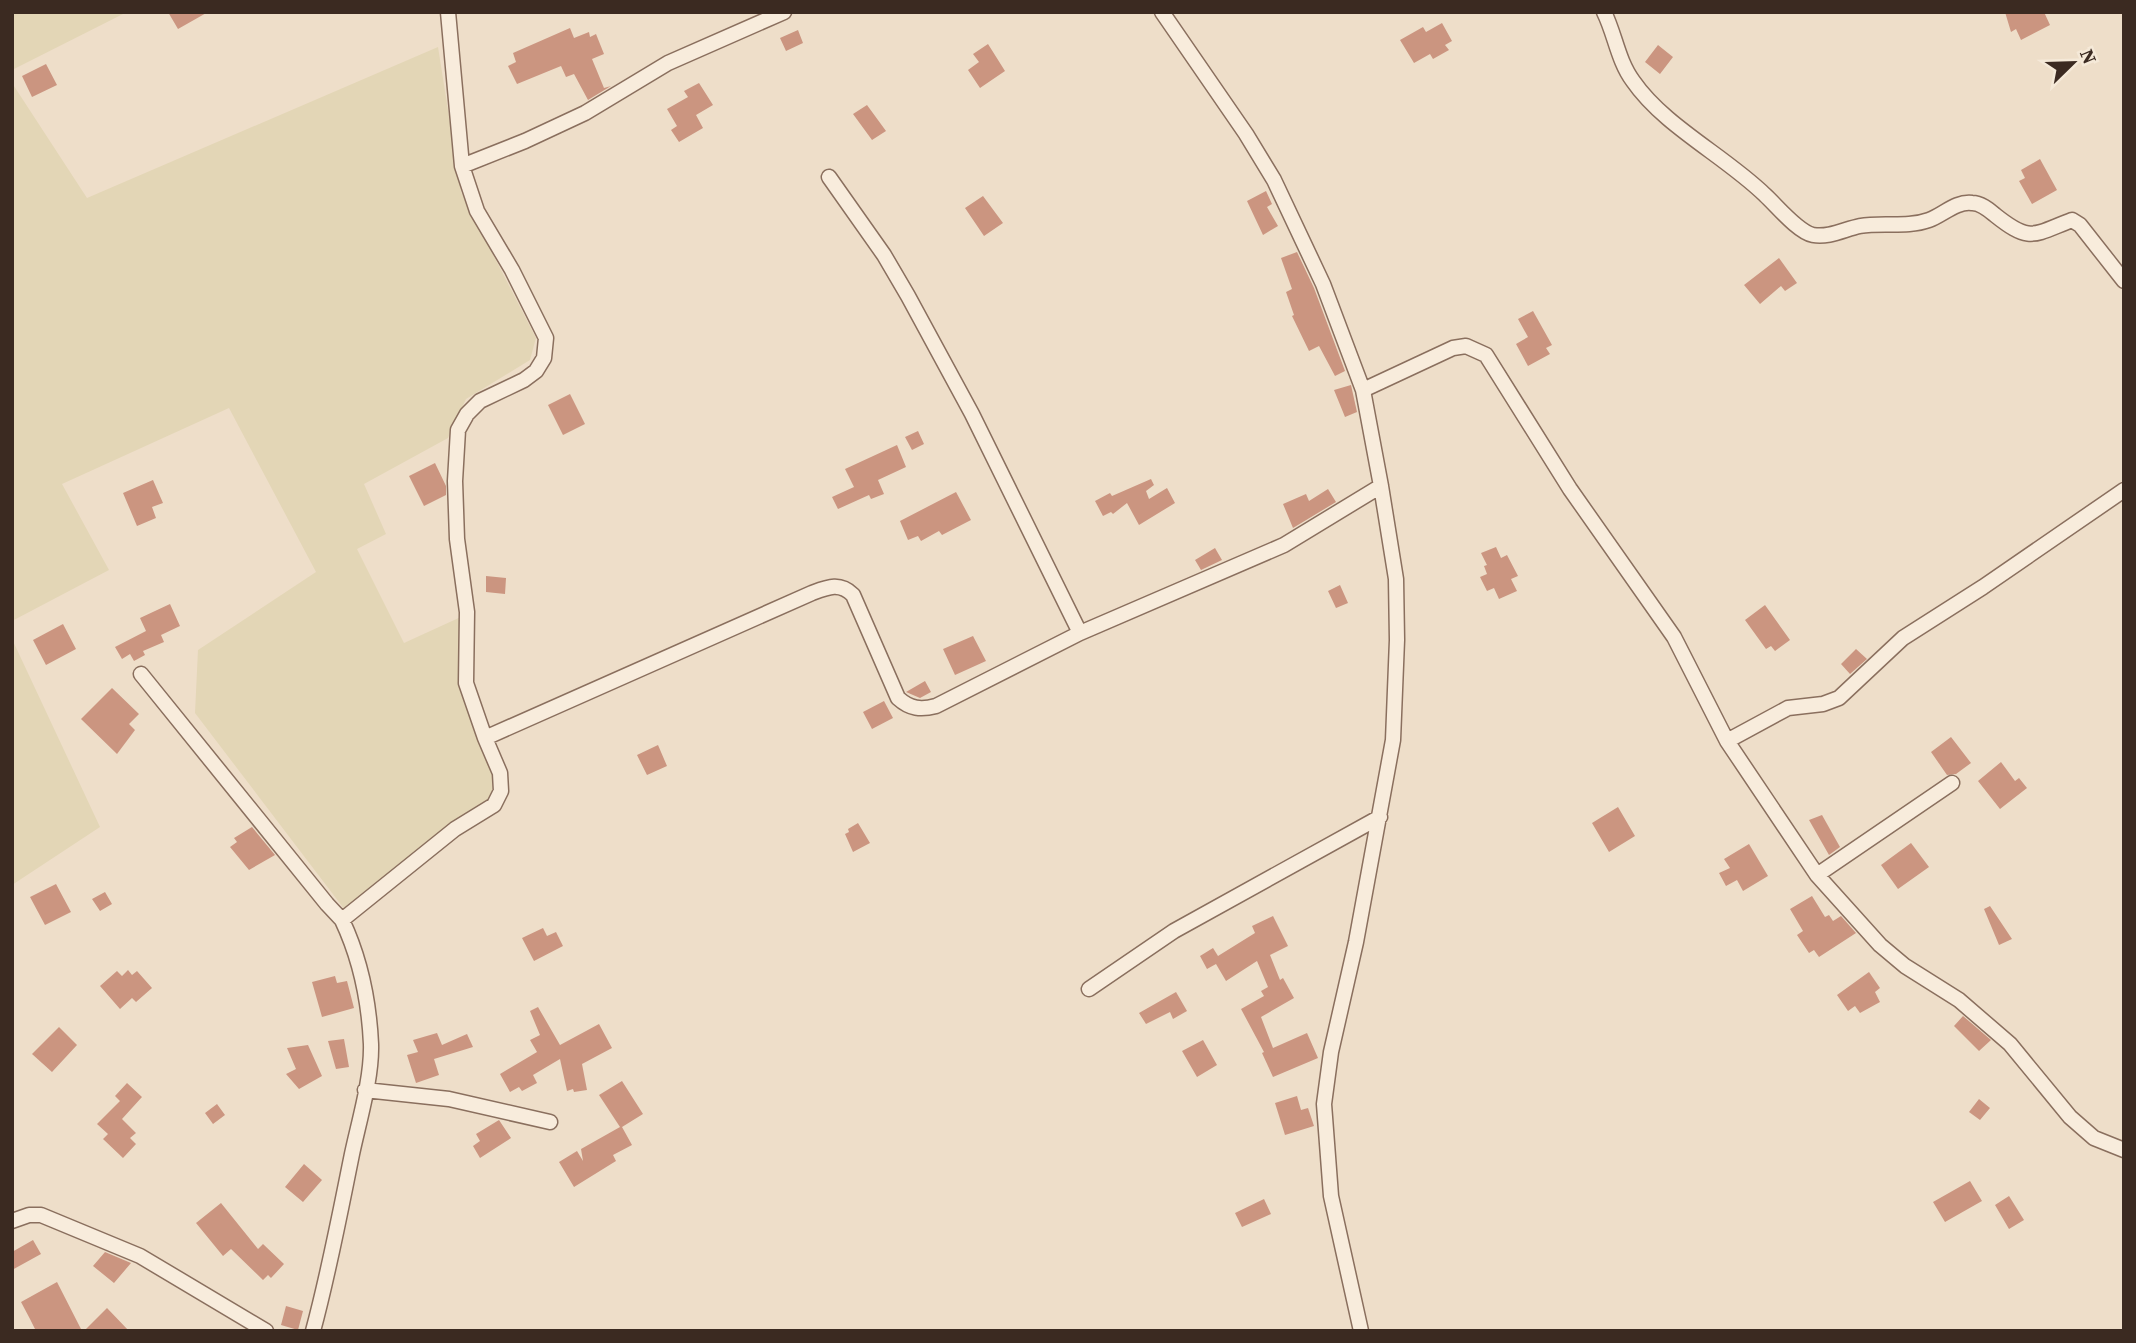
<svg xmlns="http://www.w3.org/2000/svg" width="2136" height="1343" viewBox="0 0 2136 1343" font-family="'Source Serif 4',serif">
	<style>
		.farmland { fill: #e3d6b6 }
		.building { fill: #cb9580 }
		.lines { fill: none; stroke-linecap: round; stroke-linejoin: round }
		.street-casing { stroke: #8a6f5e; stroke-width: 17 }
		.street { stroke: #f8ecdc; stroke-width: 14 }
	</style>
	<rect width="100%" height="100%" fill="#eedec9"/>
	<path class="farmland" d="M12,12h115l-115,58z
		M438,47l23,145 75,146 -6,22 -64,39 -18,39 -84,46 22,50 -29,15 47,94 59,-27 -2,71 31,84 1,24 -148,115 -150,-197 3,-63 118,-78 -87,-164 -167,76 47,86 -97,51v-538l75,115z
		M12,639l88,188 -88,58z"/>
	<path class="building" d="M168,12h40l-30,17z
		M2005,12h39l6,13 -29,15 -5,-11 -5,3z
		M1442,23l10,18 -7,4 4,5 -16,9 -3,-5 -16,9 -14,-23 23,-13 3,5z
		M570,28l4,10 15,-6 1,5 6,-3 8,20 -12,5 12,29 7,-2 -23,14 -14,-26 -8,3 -5,-11 -44,18 -9,-18 8,-4 -3,-9z
		M798,30l5,13 -17,8 -6,-13z
		M988,44l17,27 -25,17 -12,-18 11,-8 -6,-8z
		M1658,45l15,12 -13,17 -15,-12z
		M46,64l11,21 -25,12 -10,-21z
		M699,83l14,22 -17,10 7,13 -24,14 -8,-12 6,-4 -10,-17 21,-12 -4,-6z
		M867,105l19,26 -14,9 -19,-26z
		M2040,159l17,31 -25,14 -13,-23 6,-3 -4,-8z
		M1266,191l6,13 -5,3 11,19 -15,9 -16,-34z
		M983,196l20,27 -19,13 -19,-28z
		M1297,252l17,36 31,83 -10,5 -16,-30 -10,5 -17,-35 2,-1 -8,-23 6,-3 -11,-31z
		M1779,258l18,25 -12,8 -4,-5 -21,18 -16,-19z
		M1533,311l19,34 -6,3 4,6 -22,12 -12,-22 12,-7 -10,-18z
		M1351,385l6,27 -12,5 -11,-27z
		M570,394l15,30 -22,11 -15,-30z
		M918,431l6,13 -12,6 -7,-13z
		M897,445l9,22 -28,13 6,14 -13,5 -2,-4 -31,14 -6,-12 22,-10 -9,-18z
		M435,463l11,23v9l-22,11 -15,-30z
		M1151,479l3,6 -8,6 3,8 18,-11 8,15 -36,22 -12,-22 -14,11 -2,-2 -8,4 -8,-15 15,-8 2,3z
		M153,480l10,23 -11,4 4,11 -19,8 -14,-33z
		M1328,489l8,13 -43,26 -10,-24 23,-10 3,7z
		M956,492l15,28 -29,15 -3,-4 -18,10 -3,-5 -10,4 -8,-19z
		M1496,547l5,11 6,-3 11,21 -7,3 6,12 -18,8 -5,-11 -7,3 -7,-14 7,-3 -3,-8 3,-1 -6,-12z
		M1215,548l7,12 -21,10 -6,-10z
		M486,576l20,2 -1,16 -19,-2z
		M1340,585l8,18 -12,5 -8,-17z
		M170,604l10,22 -19,9 3,7 -21,9 2,4 -11,6 -4,-7 -8,5 -7,-12 31,-16 -6,-13z
		M1765,605l25,35 -15,11 -4,-5 -5,3 -21,-29z
		M63,624l13,25 -30,16 -13,-25z
		M973,636l13,25 -31,14 -12,-26z
		M1856,649l11,10 -17,15 -9,-10z
		M925,681l6,11 -11,6 -14,-6z
		M112,688l27,26 -10,10 6,6 -18,24 -36,-35z
		M884,701l9,17 -21,11 -9,-17z
		M1951,737l20,26 -15,11 -9,1 -16,-23z
		M658,745l9,21 -20,9 -10,-20z
		M2001,762l14,19 4,-3 8,10 -27,21 -22,-28z
		M1618,807l17,29 -26,16 -17,-29z
		M1822,815l18,32 -11,8 -20,-35z
		M858,823l12,20 -17,9 -8,-18 4,-2 -1,-3z
		M252,827l23,28 -26,15 -19,-23 7,-5 -3,-4z
		M1911,843l18,24 -31,22 -17,-24z
		M1749,844l19,32 -25,15 -6,-11 -11,6 -7,-13 11,-5 -6,-9z
		M56,884l15,28 -26,13 -15,-28z
		M105,892l7,12 -12,7 -8,-12z
		M1812,896l13,21 4,-2 4,6 8,-5 15,17 -37,24 -5,-7 -5,3 -12,-18 6,-4 -13,-22z
		M1990,906l22,33 -13,6 -15,-36z
		M1273,916l15,30 -18,9 10,25 3,-2 11,20 -33,19 12,31 34,-15 11,25 -45,19 -11,-24 2,-1 -23,-43 23,-13 -3,-5 7,-4 -11,-26 -31,20 -10,-17 -9,5 -7,-13 13,-8 5,8 37,-23 -3,-7z
		M543,928l4,8 9,-4 7,14 -29,15 -12,-23z
		M128,970l4,5 5,-4 15,17 -16,14 -4,-4 -12,11 -20,-23 17,-15 5,5z
		M1869,972l11,16 -5,4 5,10 -20,11 -5,-7 -7,5 -11,-16z
		M335,976l2,7 10,-2 7,27 -32,9 -10,-35z
		M1176,992l11,19 -14,8 -3,-7 -24,12 -7,-11z
		M538,1007l22,38 39,-21 13,24 -30,16 5,26 -13,2 -1,-3 -6,2 -7,-32 -27,16 4,8 -15,8 -3,-4 -9,5 -10,-18 37,-22 -7,-12 10,-5 -10,-24z
		M1963,1016l28,24 -12,11 -25,-25z
		M59,1027l18,18 -25,27 -20,-18z
		M437,1033l5,12 25,-11 6,13 -39,12 5,16 -23,8 -9,-28 11,-3 -5,-12z
		M344,1039l5,28 -13,2 -8,-28z
		M1203,1040l14,25 -20,12 -15,-26z
		M308,1045l14,31 -23,13 -13,-15 10,-5 -9,-21z
		M622,1081l21,33 -21,13 10,18 -19,10 3,6 -42,26 -15,-25 18,-11 6,10 -2,-12 39,-22 -21,-32z
		M127,1083l15,14 -20,22 14,14 -6,5 6,6 -13,14 -20,-19 5,-5 -11,-10 23,-23 -5,-5z
		M1297,1096l4,14 7,-2 6,18 -29,9 -10,-32z
		M1979,1099l11,9 -10,12 -11,-8z
		M217,1104l8,11 -12,9 -8,-11z
		M499,1120l12,18 -31,20 -7,-12 7,-5 -4,-7z
		M304,1164l18,16 -19,22 -18,-15z
		M1970,1181l12,20 -37,21 -12,-20z
		M2009,1196l15,24 -15,9 -14,-24z
		M1264,1199l7,15 -29,13 -7,-14z
		M221,1203l37,46 5,-5 21,20 -13,14 -3,-3 -5,5 -32,-31 -8,7 -27,-33z
		M33,1240l8,14 -29,16v-18z
		M105,1252l26,11 -17,20 -21,-17z
		M57,1282l25,49h-46l-6,-12 -9,-17z
		M286,1306l17,5 -5,19 -17,-5z
		M107,1308l22,23h-45z"/>
	<g class="lines">
		<defs>
			<path id="street" d="M1162,12l84,122 28,46 49,104 40,106 18,96 15,93 1,61 -4,100 -37,202 -25,110 -7,52 7,92 30,135
				M1604,12c11,22 14,49 29,69 31,45 92,75 132,114 12,11 33,37 48,40 16,3 32,-6 47,-9 22,-4 47,2 69,-6 14,-5 27,-19 43,-17 9,0 17,7 23,12 35,28 38,20 77,5l8,5 44,56
				M462,166l63,-25 60,-28 83,-50 116,-51
				M829,177l55,78 24,41 64,118 108,219
				M1363,390l90,-42 13,-2 20,9 84,134 104,148 53,104 90,134 63,70 25,21 54,34 51,44 60,73 24,21 30,12
				M141,674l186,230 15,16
				M485,738l327,-145c16,-6 28,-11 41,2l45,103c12,11 23,12 38,8l144,-73 204,-88 97,-59
				M1727,741l61,-33 35,-4 16,-6 64,-60 80,-51 141,-97
				M1817,875l135,-92
				M1089,989l85,-58 206,-114
				M365,1090l84,9 101,23
				M12,1221l17,-6h12l99,41 126,75
				M313,1331c16,-59 27,-118 39,-177 7,-33 20,-76 19,-110 -2,-43 -11,-86 -29,-124l113,-91 39,-24 7,-14 -1,-18 -15,-35 -19,-55 1,-71 -10,-73 -2,-58 3,-51 9,-16 13,-13 44,-21 12,-9 8,-13 2,-20 -34,-68 -35,-59 -15,-45 -14,-154"/>
		</defs>
		<use href="#street" class="street-casing"/>
		<use href="#street" class="street"/>
	</g>
	<rect width="2136" height="1343" fill="none" stroke="#3b2a21" stroke-width="28"/>
	<g transform="translate(2073 63) rotate(67)" stroke="#f5e9d8" stroke-width="5" paint-order="stroke">
	<path d="M0-5L12 26L0 18L-12 26Z" fill="#3b2a21"/>
	<text y="-10" font-size="19" font-weight="bold" text-anchor="middle" fill="#3b2a21">N</text>
	</g>
</svg>
